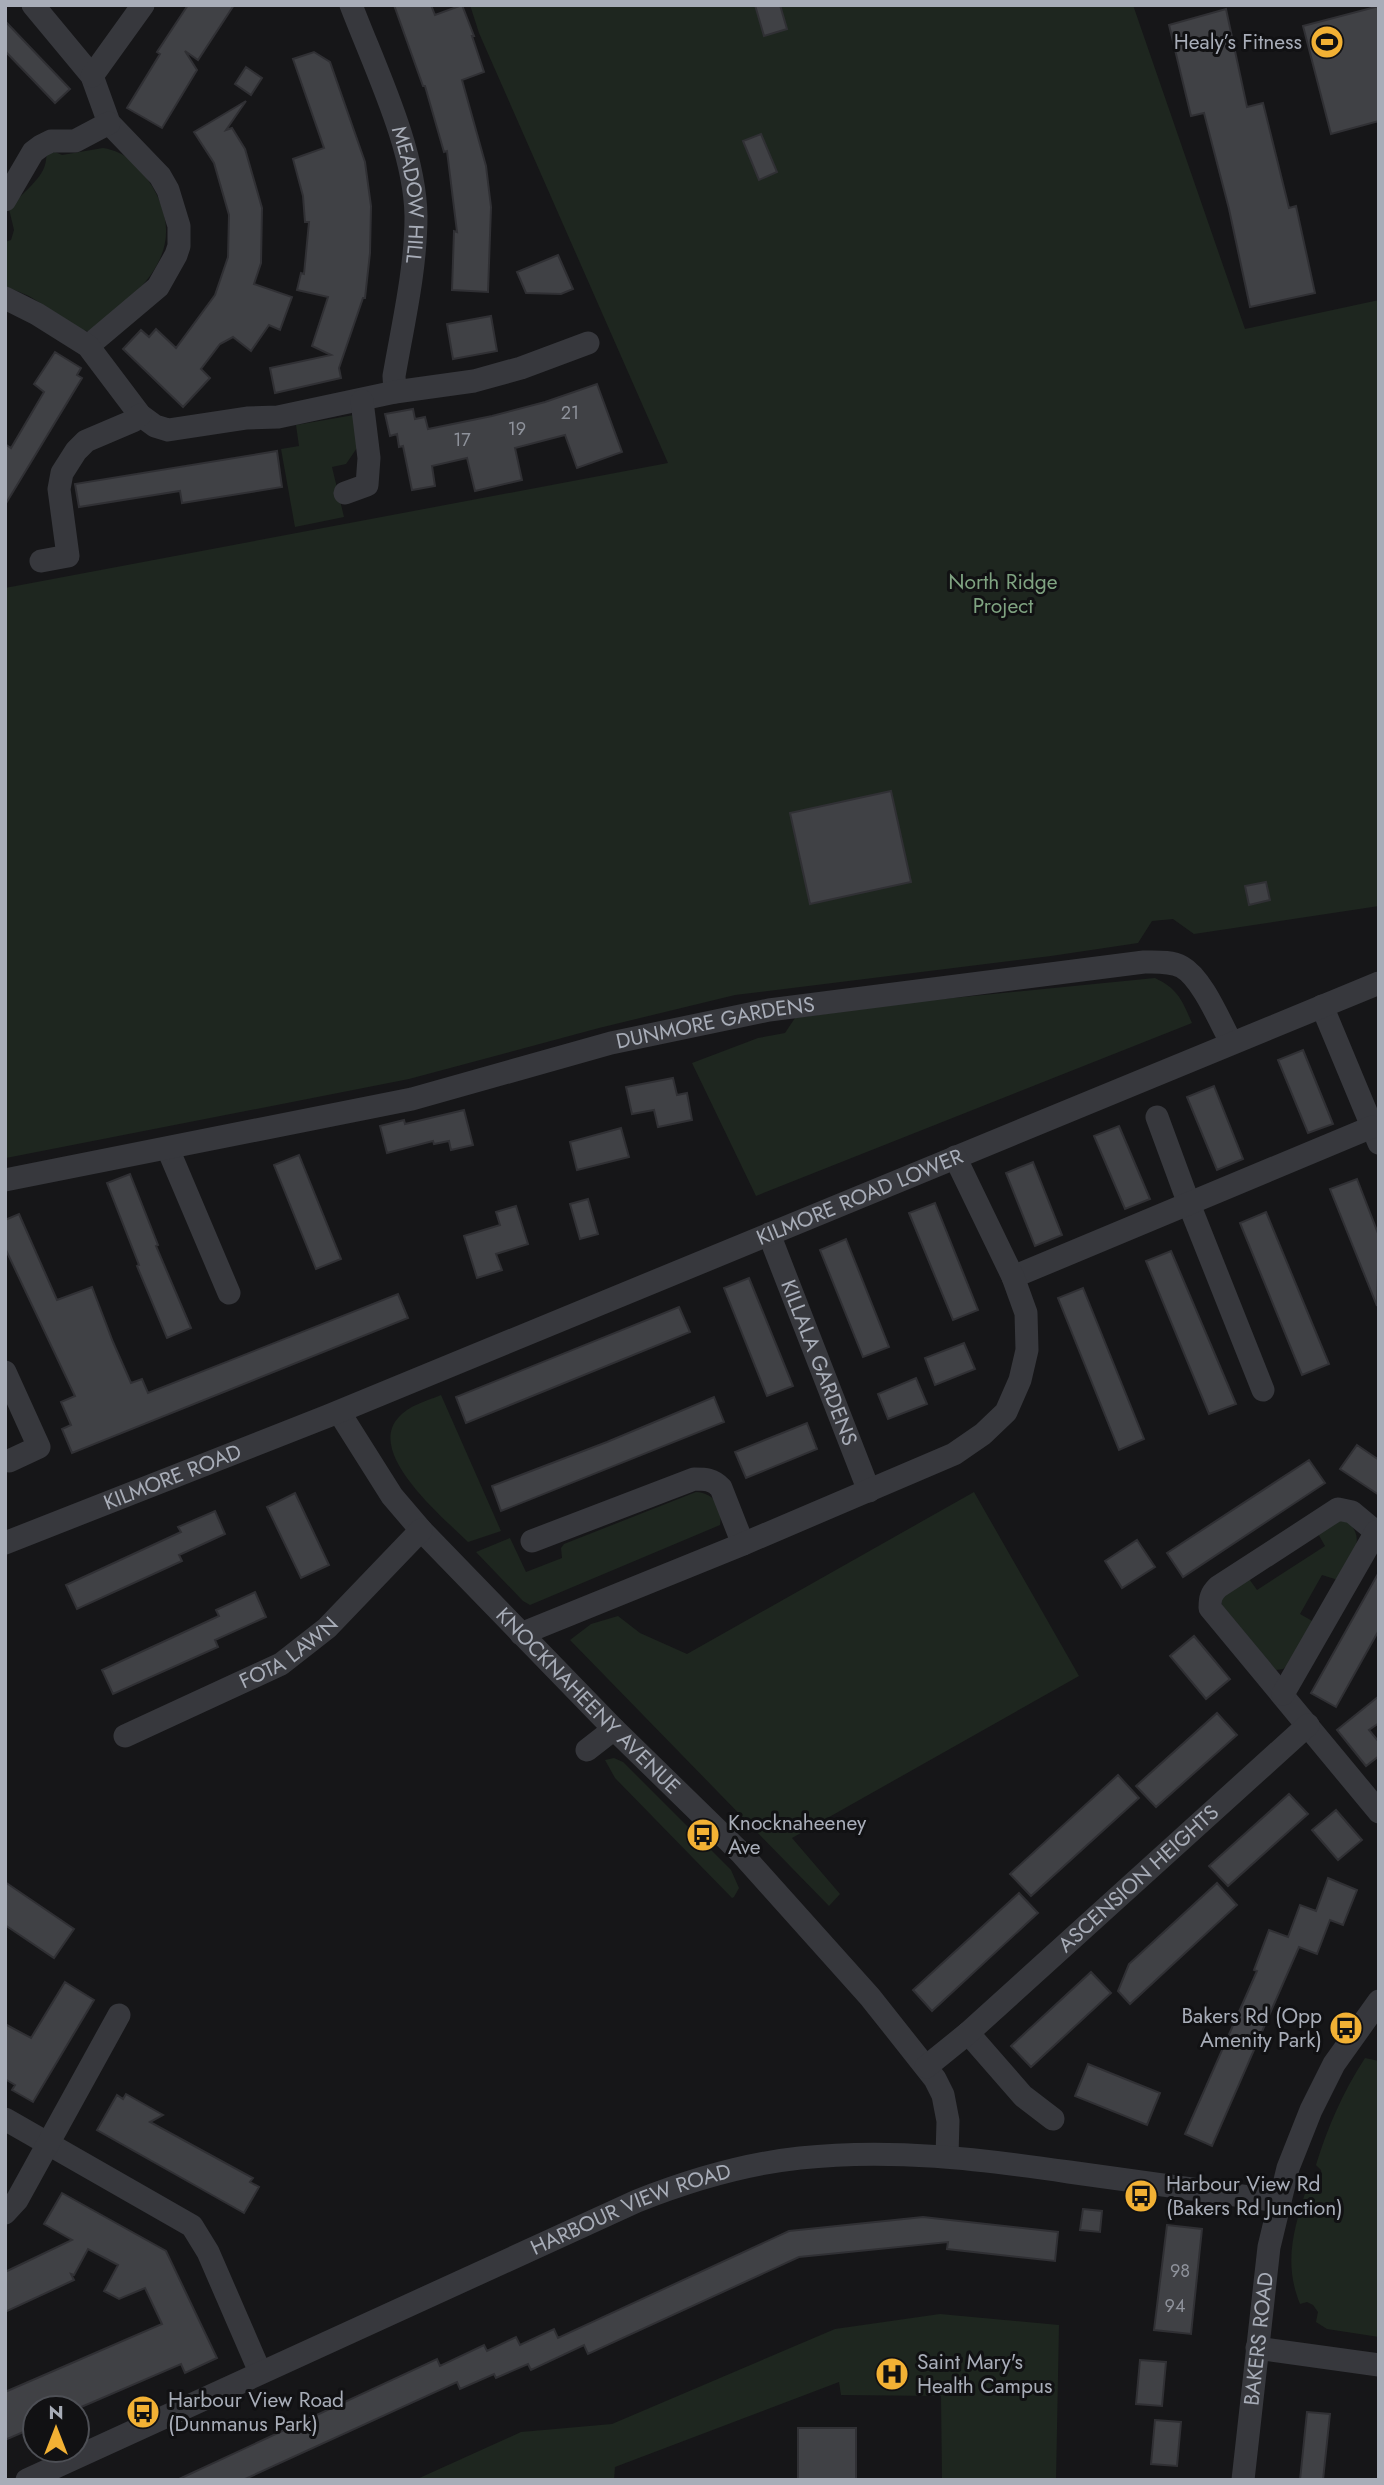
<svg xmlns="http://www.w3.org/2000/svg" width="1384" height="2485" viewBox="0 0 1384 2485" font-family="Jost,sans-serif">
	<style>
		.green { fill: #1e261f }
		.building { fill: #404145; stroke: #303034; stroke-width: 2 }
		.lines { fill: none; stroke-linecap: round; stroke-linejoin: round }
		.minor { stroke: #37383d; stroke-width: 23 }
		.labels { text-anchor: middle; stroke-width: 6; stroke-linejoin: round; paint-order: stroke }
		.number-label { font-size: 18px; fill: #8e929b }
		.poi-label { font-size: 21px; fill: #a8adb8; stroke: #111113; text-anchor: start }
		.street-label { font-size: 21px; fill: #a8adb8; stroke: #111113 }
		.park-label { font-size: 21px; fill: #7fa381; stroke: #111113 }
	</style>
	<rect width="100%" height="100%" fill="#161618"/>
	<path class="green" d="M470,5h663l112,324 134,-29v606l-185,28 -21,-15 -21,2 -14,22 -87,13 -316,39 -136,33 -190,51 -403,79 -1,-570 663,-125 -189,-430z
		M103,148c24,4 36,18 49,38 40,67 -13,106 -61,146l-8,-2 -54,-34 -24,-10v-44l6,-2 3,-10 -5,-21c10,-13 32,-29 36,-44 1,-3 1,-7 2,-11l8,-2 7,3z
		M354,415l5,30 -13,19 -14,3 12,50 -49,10 -14,-78 18,-3 -3,-21z
		M1155,978c23,11 27,22 37,45l-436,173 -64,-133 66,-25 27,-5 10,-15 128,-17z
		M441,1395l60,136 -33,11c-24,-24 -102,-88 -70,-124 11,-13 29,-17 43,-23z
		M696,1492c18,1 27,15 24,33l-190,80 -7,-4 -47,-49 34,-14 16,34 36,-14 -1,-10 3,-4z
		M974,1492l105,184 -287,162 48,56 -11,12 -259,-266 21,-16 27,-8 22,17 47,21z
		M1346,1519c23,22 4,38 -8,61l-16,-5 -22,39 14,8 -26,43 -5,4 -7,1 -54,-65 -1,-10 26,-19 10,14 68,-44 -8,-14 18,-12z
		M614,1758l9,4 108,108 8,18 -5,9 -2,1 -117,-120 -10,-18z
		M1365,2058l14,3v276l-52,-8 -11,-7 2,-10 -5,-7 -6,-3 -7,2c-17,-42 -6,-75 7,-117l8,-2 7,-6 -1,-9 -5,-5c12,-39 27,-73 49,-107z
		M940,2314l119,11 -3,155 -114,-1 -1,-83 -100,-1 -2,-13 -224,85 -1,13h-199l106,-48 91,-8 223,-95z"/>
	<path class="building" d="M188,5h46l-36,55 -13,-9 12,19 -35,58 -35,-20 33,-54 -3,-2z
		M394,5h37l4,10 27,-10 12,31h-2l12,36 -22,8 24,86 5,41 -3,85 -36,-2 2,-59 3,1 -10,-81 -3,1 -19,-66h-2z
		M755,5h25l7,24 -23,7z
		M1379,6v115l-48,13 -28,-108z
		M1226,9l21,98 16,-4 26,105 7,-2 19,87 -65,14 -21,-98 -25,-96 -13,3 -22,-91z
		M5,21l65,68 -15,14 -50,-52z
		M314,52l16,10 35,100 6,44 -1,47 -5,45h-2l-24,70 2,10 -66,15 -5,-25 61,-13 -19,-9 16,-49 -31,-7 4,-17 3,1 5,-52h-4l-2,-26 -10,-37 31,-11 -31,-89z
		M246,67l16,11 -11,17 -16,-11z
		M246,101l-20,29 6,-2 13,21 17,59 -1,55 -7,21 38,13 -12,33 -11,-5 -18,26 -18,-14 -13,7 -19,25 9,9 -27,29 -60,-58 18,-19 8,7 7,-8 20,19 39,-53 13,-38 1,-42 -15,-52 -20,-31z
		M761,134l16,38 -18,8 -16,-39z
		M558,255l15,34 -12,5 -35,-1 -9,-21z
		M491,316l6,35 -44,8 -6,-35z
		M55,352l26,16 -4,7 5,3 -77,127v-61l6,4 33,-56 -10,-8z
		M597,384l25,68 -45,16 -12,-33 -50,13 7,32 -47,11 -8,-33 -35,8 3,20 -23,4 -9,-44 -4,1 -2,-13 -7,2 -5,-22 28,-5 2,10 10,-2 3,12 64,-13 53,-14z
		M277,451l5,36 -100,16 -2,-12 -101,16 -4,-23z
		M891,791l20,91 -101,22 -20,-91z
		M1266,882l4,18 -21,5 -4,-19z
		M1303,1050l30,74 -25,9 -30,-73z
		M673,1078l4,17 10,-2 5,27 -34,7 -4,-17 -22,4 -6,-27z
		M1214,1086l29,73 -26,11 -30,-73z
		M464,1110l9,35 -22,5 -2,-9 -15,3 -1,-3 -46,12 -7,-27 24,-6 1,4z
		M1119,1126l31,73 -25,10 -31,-73z
		M621,1128l8,29 -52,13 -7,-28z
		M299,1155l42,104 -25,10 -42,-104z
		M1033,1162l29,73 -27,11 -29,-73z
		M130,1174l28,71 -2,1 35,82 -24,10 -30,-72 2,-1 -32,-82z
		M1357,1179l22,57 -2,70 -47,-117z
		M588,1199l10,35 -18,5 -10,-35z
		M935,1203l43,107 -25,10 -44,-107z
		M516,1206l12,38 -32,10 6,16 -25,8 -13,-42 36,-11 -4,-13z
		M1266,1212l63,152 -27,11 -62,-152z
		M19,1214l38,86 35,-13 21,55 18,41 11,-4 6,14 250,-99 10,24 -336,135 -10,-24 9,-4 -10,-23 14,-6 -70,-148v-28z
		M846,1239l43,108 -26,10 -43,-107z
		M1171,1251l65,153 -27,10 -63,-153z
		M749,1278l44,108 -26,10 -43,-108z
		M1083,1288l61,151 -25,11 -61,-152z
		M679,1307l11,25 -224,91 -10,-26z
		M964,1343l11,26 -40,16 -10,-27z
		M916,1378l11,26 -39,15 -10,-25z
		M714,1397l10,25 -223,89 -9,-25 115,-44z
		M807,1423l10,26 -71,29 -11,-26z
		M1357,1445l22,15v35l-39,-26z
		M1309,1460l16,23 -142,94 -16,-24z
		M295,1493l34,72 -28,13 -34,-71z
		M215,1511l10,23 -46,21 3,6 -105,48 -11,-24 115,-53 -3,-5z
		M1137,1540l18,27 -33,21 -17,-27z
		M1379,1572v58l-43,77 -25,-14z
		M255,1592l11,25 -51,23 3,7 -105,47 -11,-24 117,-54 -3,-6z
		M1194,1636l36,43 -24,20 -36,-43z
		M1379,1696v27l-10,7 10,12v14l-13,10 -29,-36z
		M1217,1713l20,22 -81,72 -20,-21z
		M1118,1775l21,23 -108,98 -21,-22z
		M1289,1794l19,20 -80,72 -19,-20z
		M1336,1810l26,30 -24,20 -26,-30z
		M1328,1878l29,12 -14,35 -13,-5 -13,34 -18,-7 -87,199 -27,-12 72,-163 -3,-1 15,-40 19,7 12,-32 16,6z
		M5,1882l69,47 -20,29 -49,-33z
		M1217,1883l20,22 -107,99 -12,-13 11,-27z
		M1019,1893l19,20 -106,98 -19,-21z
		M1091,1972l20,21 -80,74 -20,-21z
		M65,1982l29,18 -61,102 -21,-12 3,-5 -10,-6v-55l26,14z
		M1088,2064l72,29 -13,32 -72,-29z
		M126,2094l37,21 -13,7 103,56 -3,4 9,5 -15,26 -147,-83 20,-35 6,4z
		M62,2193l104,58 51,107 -32,15 -4,-9 -102,44h-44v19l-30,13v-48l157,-68 -17,-36 -26,11 -15,-8 14,-26 -30,-16 -14,26 -3,-1 3,6 -69,32v-40l67,-32 -28,-16z
		M1083,2209l19,2 -2,21 -20,-2z
		M923,2217l135,15 -3,29 -108,-12 1,-7 -149,15 -211,97 -4,-9 -53,25 -3,-6 -32,14 -2,-4 -34,15 -3,-7 -214,98h-66l260,-121 3,7 44,-21 3,6 29,-14 4,8 34,-16 4,9 231,-107z
		M1167,2225l35,4 -11,105 -37,-4z
		M1140,2360l26,2 -4,44 -26,-2z
		M1307,2412l23,2 -7,66h-23z
		M1155,2420l26,2 -4,44 -26,-2z
		M798,2428h58v52h-58z"/>
	<g class="lines">
		<g class="minor">
			<path d="M33,5l59,71 17,47 51,53 8,14 11,36v20l-3,9 -18,32 -70,59"/>
			<path id="s1" d="M351,5c24,63 64,144 65,211 0,53 -13,108 -22,160l1,16"/>
			<path d="M92,76l51,-71"/>
			<path d="M5,200l28,-48 8,-6 10,-5h24l34,-18"/>
			<path d="M5,298l32,16 51,32 52,69 15,11 13,4 79,-12 31,-1 117,-25 79,-11 47,-13 67,-25"/>
			<path d="M345,493l22,-8 2,-27 -7,-57"/>
			<path d="M41,561l27,-5 -9,-67 3,-16 14,-22 10,-10 47,-20 7,-6"/>
			<path d="M1322,1006l57,137"/>
			<path d="M1157,1117l32,87 74,186"/>
			<path d="M168,1149l61,144"/>
			<path id="s2" d="M5,1180l407,-81 199,-56 158,-33 375,-48c13,0 27,-1 38,5 20,11 38,55 49,75"/>
			<path id="s3" d="M769,1234l100,257"/>
			<path d="M1013,1277l359,-150"/>
			<path d="M5,1372l34,75 -30,14"/>
			<path id="s4" d="M339,1412l53,84 29,34 193,199 127,124 129,144 65,82 8,16 5,26 -1,35"/>
			<path d="M1376,1532l-24,-20 -14,-3 -120,78c-7,7 -8,11 -8,21l169,204"/>
			<path d="M532,1541l162,-62c11,0 19,0 27,9l22,56"/>
			<path id="s5" d="M5,1543l323,-127 1051,-433"/>
			<path d="M521,1634l222,-90 211,-90 29,-20 23,-22 14,-32 7,-30 -1,-37 -13,-36 -58,-120"/>
			<path d="M1283,1694l93,-162 3,-1"/>
			<path id="s6" d="M125,1736l156,-72 46,-36 94,-98"/>
			<path d="M587,1750l27,-21"/>
			<path d="M968,2033l55,63 30,23"/>
			<path id="s7" d="M926,2067l42,-34 340,-308"/>
			<path d="M5,2119l187,107 16,26 52,120"/>
			<path d="M5,2213l12,-13 102,-185"/>
			<path d="M1257,2348l122,17"/>
			<path id="s8" d="M27,2480l610,-279c53,-21 107,-37 163,-43 91,-10 180,1 269,14 70,10 140,20 210,29"/>
			<path id="s9" d="M1243,2480l26,-233 19,-79 23,-58 23,-46 45,-63"/>
		</g>
	</g>
	<defs>
		<symbol id="stadium-disc" viewBox="-11 -11 22 22"><circle r="9.5" fill="#f2b134" stroke="#111113"/><path d="M0-5a6.5 5 0 1 0 0 10a6.5 5 0 1 0 0-10ZM-3.5-1.8h7v3.6h-7Z" fill="#111"/></symbol>
		<symbol id="bus-disc" viewBox="-11 -11 22 22"><circle r="9.5" fill="#f2b134" stroke="#111113"/><path d="M-5-6H5V4H4V6H2V4H-2V6H-4V4H-5ZM-3.5-4V0h7V-4ZM-3.5 1.2v1.5H-2V1.2ZM2 1.2v1.5H3.5V1.2Z" fill="#111"/></symbol>
		<symbol id="hospital-disc" viewBox="-11 -11 22 22"><circle r="9.5" fill="#f2b134" stroke="#111113"/><path d="M-5-5h3v3.5h4V-5h3V5h-3V1.5h-4V5h-3Z" fill="#111"/></symbol>
	</defs>
	<g fill-rule="evenodd">
		<use href="#stadium-disc" x="1308" y="23" width="38" height="38"/>
		<use href="#bus-disc" x="684" y="1816" width="38" height="38"/>
		<use href="#bus-disc" x="1327" y="2009" width="38" height="38"/>
		<use href="#bus-disc" x="1122" y="2177" width="38" height="38"/>
		<use href="#hospital-disc" x="873" y="2355" width="38" height="38"/>
		<use href="#bus-disc" x="124" y="2393" width="38" height="38"/>
	</g>
	<g class="labels">
		<g class="number-label">
			<text x="570" y="419">21</text>
			<text x="517" y="435">19</text>
			<text x="462" y="446">17</text>
			<text x="1180" y="2277">98</text>
			<text x="1175" y="2312">94</text>
		</g>
		<g class="poi-label">
			<text x="1302" y="49" text-anchor="end">Healy’s Fitness</text>
			<text x="728" y="1830">Knocknaheeney<tspan x="728" dy="24">Ave</tspan></text>
			<text x="1322" y="2023" text-anchor="end">Bakers Rd (Opp<tspan x="1322" dy="24">Amenity Park)</tspan></text>
			<text x="1166" y="2191">Harbour View Rd<tspan x="1166" dy="24">(Bakers Rd Junction)</tspan></text>
			<text x="917" y="2369">Saint Mary's<tspan x="917" dy="24">Health Campus</tspan></text>
			<text x="168" y="2407">Harbour View Road<tspan x="168" dy="24">(Dunmanus Park)</tspan></text>
		</g>
		<g class="street-label">
			<text dy="7" stroke="none"><textPath href="#s1" startOffset="200">MEADOW HILL</textPath></text>
			<text dy="7" stroke="none"><textPath href="#s2" startOffset="728">DUNMORE GARDENS</textPath></text>
			<text dy="7" stroke="none"><textPath href="#s5" startOffset="922">KILMORE ROAD LOWER</textPath></text>
			<text dy="7" stroke="none"><textPath href="#s3" startOffset="138">KILLALA GARDENS</textPath></text>
			<text dy="7" stroke="none"><textPath href="#s5" startOffset="180">KILMORE ROAD</textPath></text>
			<text dy="7" stroke="none"><textPath href="#s6" startOffset="184">FOTA LAWN</textPath></text>
			<text dy="7" stroke="none"><textPath href="#s4" startOffset="383">KNOCKNAHEENY AVENUE</textPath></text>
			<text dy="7" stroke="none"><textPath href="#s7" startOffset="284">ASCENSION HEIGHTS</textPath></text>
			<text dy="7" stroke="none"><textPath href="#s8" startOffset="662">HARBOUR VIEW ROAD</textPath></text>
			<text dy="7" stroke="none"><textPath href="#s9" startOffset="142">BAKERS ROAD</textPath></text>
		</g>
		<g class="park-label">
			<text x="1003" y="589">North Ridge<tspan x="1003" dy="24">Project</tspan></text>
		</g>
	</g>
	<rect width="1384" height="2485" fill="none" stroke="#a8adb8" stroke-width="14"/>
	<g transform="translate(56 2429)"><circle r="33" fill="#111113" stroke="#4d4f55" stroke-width="2"/>
	<path d="M0-5L12 26L0 18L-12 26Z" fill="#f2b134"/>
	<text y="-10" font-size="19" font-weight="bold" text-anchor="middle" fill="#a8adb8">N</text>
	</g>
</svg>
